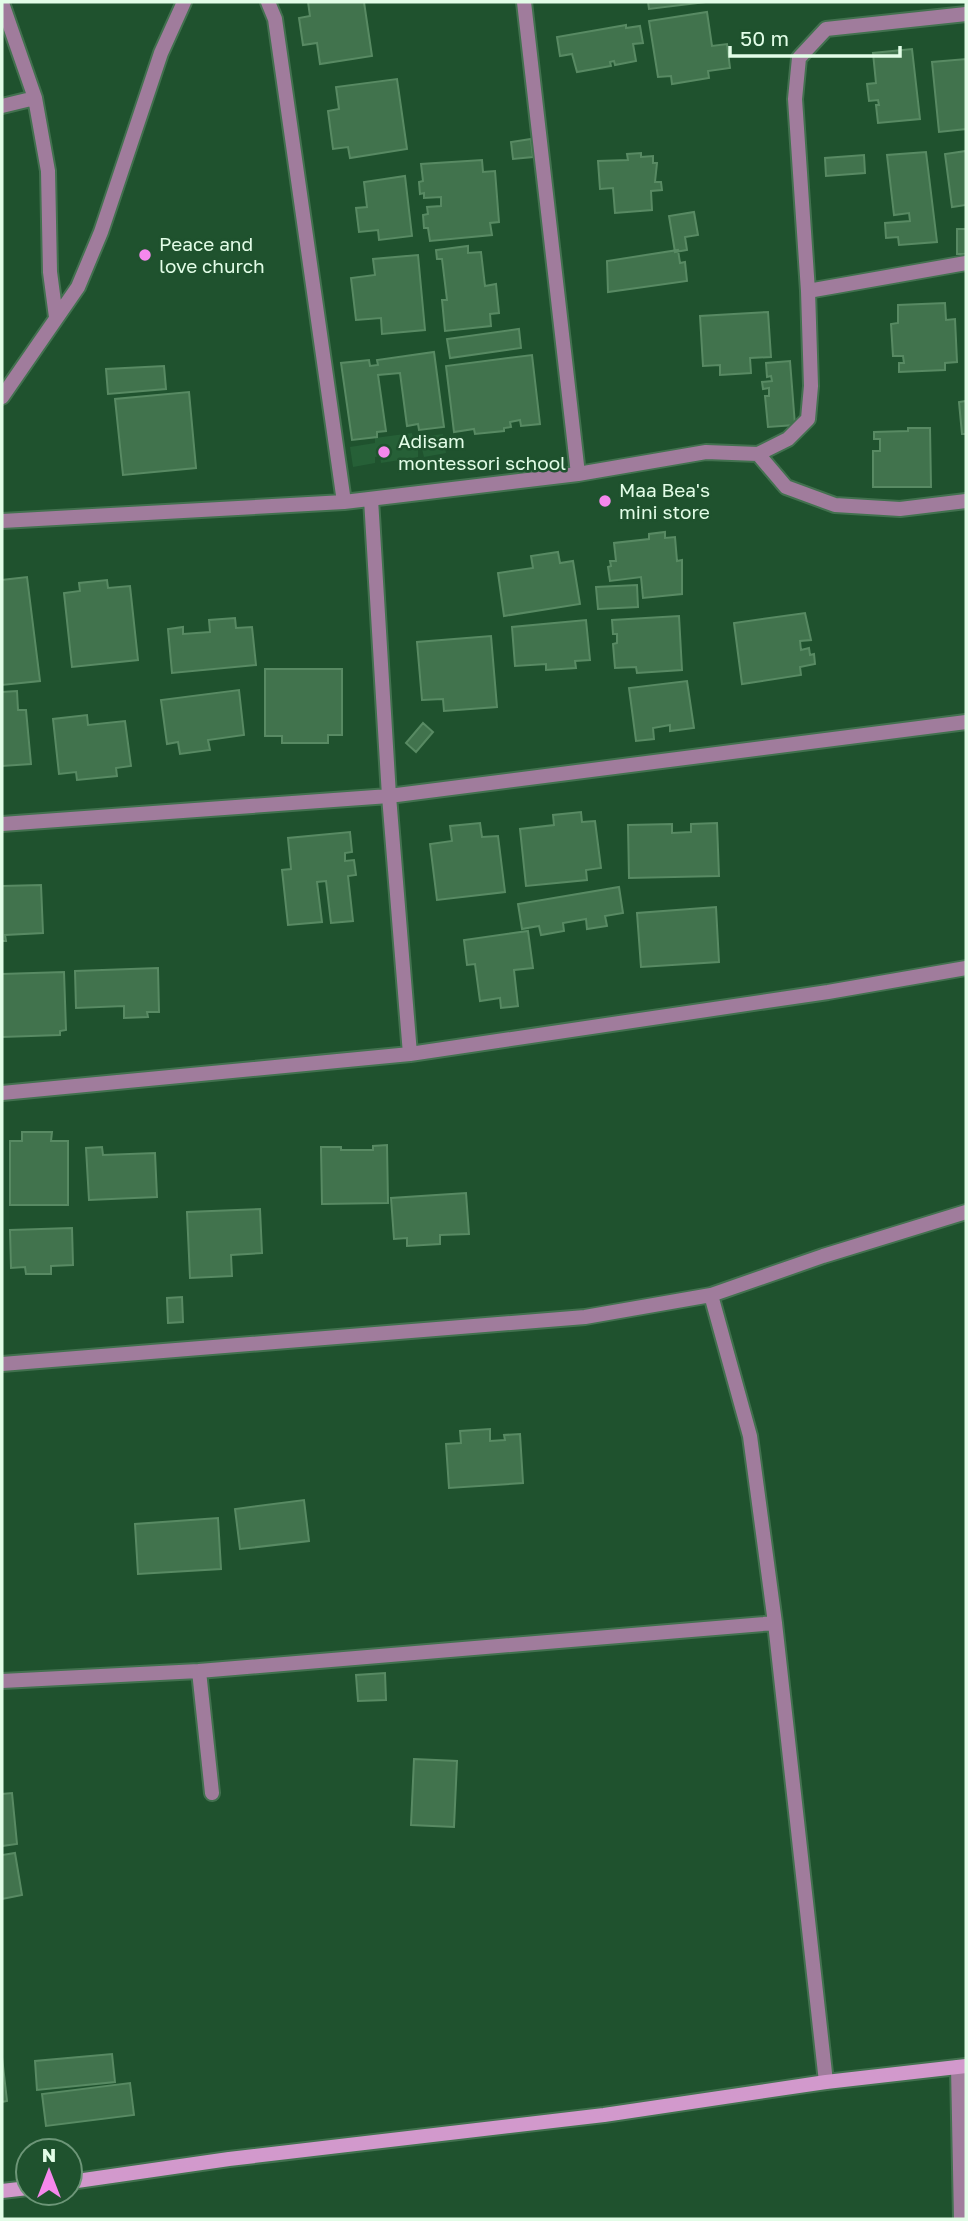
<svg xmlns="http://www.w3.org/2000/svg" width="968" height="2221" viewBox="0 0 968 2221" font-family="'Golos Text',sans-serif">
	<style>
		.built { fill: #266037 }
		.building { fill: #41734d; stroke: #588a63; stroke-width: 2 }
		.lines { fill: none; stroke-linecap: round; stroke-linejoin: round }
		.street-casing { stroke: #42714f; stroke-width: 18 }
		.secondary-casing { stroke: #42714f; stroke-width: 18 }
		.street { stroke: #a07c9c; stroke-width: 14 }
		.secondary { stroke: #d299cc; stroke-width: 14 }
		.poi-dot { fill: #f688ed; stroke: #1f522e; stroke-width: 2.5 }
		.labels { text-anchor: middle; stroke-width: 5; stroke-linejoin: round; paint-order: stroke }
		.poi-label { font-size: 19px; fill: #e2fde7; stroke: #1f522e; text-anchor: start }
	</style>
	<rect width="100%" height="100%" fill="#1f522e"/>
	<path class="built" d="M412,433l1,5 30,-4 3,19 -22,4 -2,-8 -4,1v7l-37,6 -1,-7 -5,1v6l-22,4 -3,-20 25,-4v-5z"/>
	<path class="building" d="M308,2h56l8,54 -52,8 -3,-21 -14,2 -4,-27 11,-2z
		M648,2h58l-57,7z
		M707,12l5,34 15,-2 3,24 -22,3 1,7 -37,6 -1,-8 -13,1 -9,-56z
		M626,25v3l14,-2 3,17 -10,1 3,17 -21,4 -1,-4 -4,1 1,4 -34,6 -5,-18 -12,2 -3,-19z
		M912,49l8,70 -42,4 -2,-18h3l-1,-5 -9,1 -2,-17 9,-1 -3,-30z
		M966,59v70l-27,3 -7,-70z
		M397,79l10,70 -57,9 -2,-11 -15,2 -5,-38 11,-2 -3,-22z
		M531,139l2,18 -20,2 -2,-17z
		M966,151v54l-14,2 -7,-53z
		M926,152l11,90 -38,3 -1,-8 -12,1 -1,-15 25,-2 -1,-8 -15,2 -7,-60z
		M641,153v4l12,-1v7h4l-2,19h6l1,8 -11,1 1,19 -37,3 -2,-25 -13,1 -2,-28 30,-1 -1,-6z
		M864,155l1,18 -39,3 -1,-18z
		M482,160l1,12 12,-1 4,51 -9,1 2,12 -62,6 -2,-13h-4l-1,-13 5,-1 -1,-7 14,-1v-9l-17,1v-5l-4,1 -1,-12 4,-1 -2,-17z
		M405,176l7,60 -33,4 -1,-10 -19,2 -3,-24 11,-1 -3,-25z
		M694,212l4,23 -13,2 2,13 -12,2 -6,-36z
		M957,229h9v25h-9z
		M468,246v7l13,-1 4,34 11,-2 3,29 -9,1 1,12 -46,5 -3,-31h5l-5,-41h-5l-1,-9z
		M678,250l2,13 5,-1 2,19 -79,11 -1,-31z
		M418,255l7,75 -43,4 -1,-16 -25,2 -5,-42 24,-3 -2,-16z
		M945,303l1,17 9,-1 2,43 -12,1v7l-46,2v-9h5l-1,-7h-10l-2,-32 7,-1v-18z
		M768,312l3,45 -21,1 1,15 -31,2v-10l-17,1 -3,-50z
		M519,329l2,19 -71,10 -3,-19z
		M434,352l10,75 -25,3 -1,-6 -11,2 -7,-53 -22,2 8,56 -9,1v5l-25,3 -11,-77 28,-3 1,6 8,-1 -1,-5z
		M532,355l8,69 -19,2 -1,-6 -10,2 1,5 -7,1v3l-29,3 -1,-5 -20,3 -8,-66z
		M790,361l5,64 -27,2 -3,-31h4v-8l-6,1 -1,-7 10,-1 -1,-5 -4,1 -1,-14z
		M164,366l2,23 -58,5 -2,-25z
		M189,392l7,76 -73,7 -8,-76z
		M966,401v33h-4l-3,-32z
		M908,428h22l1,59h-58v-36h7v-12h-6v-7l34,-1z
		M665,532v6l10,-1 2,24 5,-1v34l-39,4 -2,-21 -31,4 -2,-14 3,-1 -1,-5h6l-2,-18 35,-4v-5z
		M558,552l2,11 13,-2 7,43 -76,12 -6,-43 35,-5 -2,-12z
		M27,577l13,104 -38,4v-105z
		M107,580l1,8 22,-2 8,74 -66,7 -8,-74 16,-2 -1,-8z
		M637,585l1,22 -40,2 -2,-22z
		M805,613l6,27 -11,1 1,9 8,-2 1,7 4,-1 1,10 -15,3 1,8 -59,9 -8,-61z
		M679,616l3,54 -45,3 -1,-6 -21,1 -2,-24 4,-1v-9h-4l-1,-14z
		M235,618l1,10 16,-1 4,38 -84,8 -4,-44 15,-2v7l27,-2 -1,-12z
		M586,620l4,40 -15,1 1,7 -30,2v-6l-31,2 -3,-39z
		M491,636l6,71 -53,4 -1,-12 -21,1 -5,-58z
		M265,669h77v66h-14v8h-46v-7h-17z
		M687,681l7,47 -24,3v-6l-17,3 1,11 -18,2 -7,-53z
		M239,690l5,45 -36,5 2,10 -30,4 -2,-12 -11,2 -6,-44z
		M17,691l1,19h8l5,54 -29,2v-74z
		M87,715l1,10 37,-4 6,45 -15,2 1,8 -40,4 -1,-8 -17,2 -6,-55z
		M423,723l10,9 -17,20 -10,-9z
		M581,812l1,10 13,-1 6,47 -15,2 1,10 -61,6 -6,-57 34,-4 -1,-10z
		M480,823l2,14 16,-1 7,56 -68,8 -7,-56 22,-3 -2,-15z
		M717,823l2,53 -90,2 -1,-53 44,-1v9l19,-1v-8z
		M350,832l2,20 -7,1v8l9,-1 2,15 -8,1 5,45 -22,2 -5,-42 -9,1 5,40 -34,3 -6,-55 9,-1 -3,-31z
		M41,885l2,48 -38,2 1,6h-4v-55z
		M619,887l4,26 -18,3 2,10 -20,3 -1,-10 -23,4 1,8 -23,4 -2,-9 -17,3 -4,-25z
		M716,907l3,55 -78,5 -4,-54z
		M528,931l5,37 -19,2 4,36 -17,2 -1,-10 -20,3 -5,-37 -8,1 -3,-25z
		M158,968l1,44h-12l1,5 -24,1v-12l-48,2 -1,-37z
		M64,972l2,58 -6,1v4l-58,2v-63z
		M22,1132h30l-1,9h17v64h-58v-64h12z
		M387,1145l1,58 -66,1 -1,-57h20v3h32v-4z
		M102,1147l1,8 52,-2 2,44 -68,3 -3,-52z
		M466,1193l3,41 -29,1v9l-33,2v-8l-13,1 -3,-41z
		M260,1209l2,44 -31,2 1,21 -42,2 -3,-66z
		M72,1228l1,37 -22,1v8h-25l-1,-7 -14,1 -1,-38z
		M182,1297l1,25 -15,1 -1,-25z
		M490,1429v12l15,-1 -1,-5 16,-1 3,49 -74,5 -3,-44 15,-1 -1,-12z
		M304,1500l5,41 -69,8 -5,-40z
		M218,1518l3,51 -83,5 -3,-50z
		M385,1673l1,27 -28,1 -2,-26z
		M414,1759l43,2 -3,66 -43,-2z
		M12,1793l5,51 -15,2v-52z
		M15,1853l7,42 -20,4v-44z
		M112,2054l3,28 -78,8 -2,-29z
		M2,2057l5,44 -5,1z
		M130,2083l4,32 -88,11 -4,-32z"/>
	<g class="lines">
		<defs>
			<path id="street" d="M268,2l7,17 69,483
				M524,2l54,472
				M2,3l33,95 13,73 2,101 6,45
				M2,106l33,-8
				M808,291l158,-28
				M2,397l76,-110 23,-55 60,-179 23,-51
				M758,454l28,33 49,18 65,4 66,-8
				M371,499l18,297 21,258
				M2,521l342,-19 234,-28 128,-22 52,2 30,-15 20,-20 3,-33 -3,-95 -13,-192 4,-41 27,-29 140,-15
				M2,824l387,-28 577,-74
				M2,1093l408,-39 418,-62 138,-24
				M711,1295l39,141 25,187 51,459
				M2,1364l583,-47 126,-22 112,-39 143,-44
				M199,1671l13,122
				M2,1681l197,-10 576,-48
				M958,2067l3,152"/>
			<path id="secondary" d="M70,2182l159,-23 375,-44 222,-33 140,-16
				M2,2191l26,-3"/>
		</defs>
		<use href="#street" class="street-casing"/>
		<use href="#secondary" class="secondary-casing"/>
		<use href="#street" class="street"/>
		<use href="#secondary" class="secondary"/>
	</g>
	<g class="poi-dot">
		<circle cx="145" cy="255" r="7"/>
		<circle cx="384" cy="452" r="7"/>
		<circle cx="605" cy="501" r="7"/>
	</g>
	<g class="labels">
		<g class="poi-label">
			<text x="159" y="251">Peace and<tspan x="159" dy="22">love church</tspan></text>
			<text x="398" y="448">Adisam<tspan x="398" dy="22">montessori school</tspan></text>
			<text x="619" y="497">Maa Bea's<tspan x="619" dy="22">mini store</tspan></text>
		</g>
	</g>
	<rect width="968" height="2221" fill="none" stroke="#e2fde7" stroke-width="7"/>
	<g transform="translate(49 2172)"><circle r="33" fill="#1f522e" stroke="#6d9678" stroke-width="2"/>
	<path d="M0-5L12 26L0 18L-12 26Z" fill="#f688ed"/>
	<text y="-10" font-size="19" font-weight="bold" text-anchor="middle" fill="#e2fde7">N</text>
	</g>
	<path d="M730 46v10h170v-10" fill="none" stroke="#e2fde7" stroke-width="3.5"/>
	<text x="740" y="46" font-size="21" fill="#e2fde7" stroke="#1f522e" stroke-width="5" paint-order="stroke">50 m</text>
</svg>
